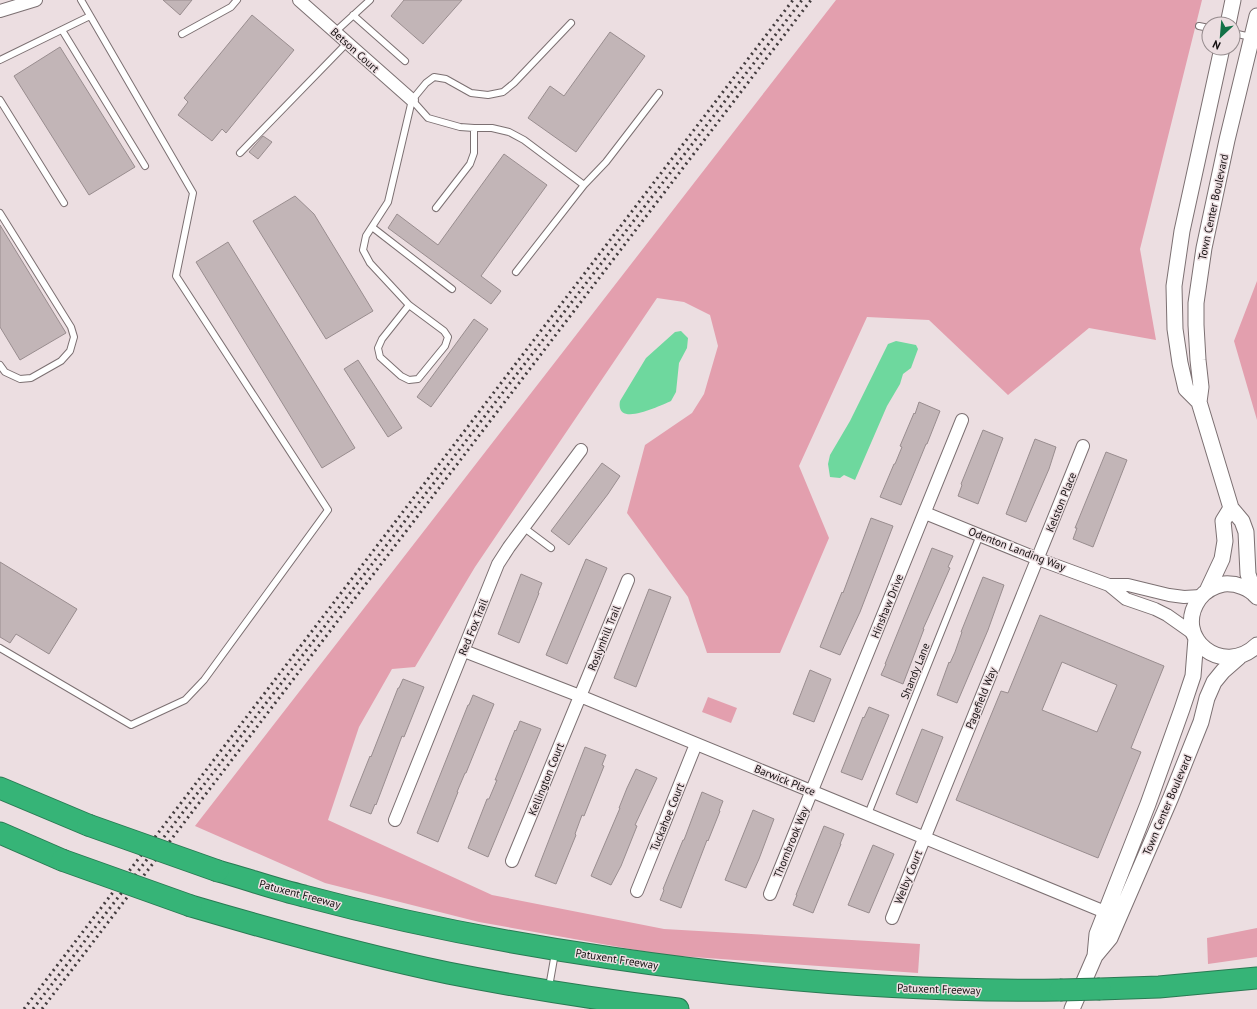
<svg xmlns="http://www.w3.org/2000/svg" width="1257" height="1009" viewBox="0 0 1257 1009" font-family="'PT Sans',sans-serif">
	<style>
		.green { fill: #e39fae }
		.water { fill: #6ed89e }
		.building { fill: #c2b5b7; stroke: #998d8f; fill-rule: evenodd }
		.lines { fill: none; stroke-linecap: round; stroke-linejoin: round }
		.service-casing { stroke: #7c7072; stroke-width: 8 }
		.minor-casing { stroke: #7c7072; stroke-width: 14 }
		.tertiary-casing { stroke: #7c7072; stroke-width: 17 }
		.motorway-casing { stroke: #2a7a53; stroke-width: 23 }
		.service { stroke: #fff; stroke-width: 6 }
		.minor { stroke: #fff; stroke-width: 12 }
		.tertiary { stroke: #fff; stroke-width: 15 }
		.motorway { stroke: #36b477; stroke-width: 21 }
		.rail { stroke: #433c3e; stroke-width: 3; stroke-dasharray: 2 4; stroke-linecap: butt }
		.motorway-bridge-casing { stroke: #2a7a53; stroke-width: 23; stroke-linecap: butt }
		.motorway-bridge { stroke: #36b477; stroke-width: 21 }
		.labels { text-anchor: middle; stroke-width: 3; stroke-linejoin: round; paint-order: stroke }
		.street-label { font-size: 11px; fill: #130e0f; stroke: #ecdee1 }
	</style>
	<rect width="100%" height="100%" fill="#ecdee1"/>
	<path class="green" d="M836,0h366l-62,249 16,91 -67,-12 -81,67 -79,-75 -62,-3 -68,149 30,72 -49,115h-73l-19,-56 -61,-84 18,-68 47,-32 12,-19 14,-48 -8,-31 -26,-13 -27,-4 -182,269 -60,100 -23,2 -33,58 -31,93 164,75 172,34 256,15 -2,29 -254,-18 -185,-33 -154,-39 -130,-57z
		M1257,281v139l-23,-79z
		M708,697l29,11 -6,15 -29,-11z
		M1257,928v29l-49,7 -1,-26z"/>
	<path class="water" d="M681,331l7,7 -1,10 -8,15 -3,29 -5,9c-12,5 -56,27 -51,0l26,-43 29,-26z
		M896,341l20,4 2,4 -7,19 -8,6 -3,10 -13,22 -32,74 -11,-5 -4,3 -10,-1 -2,-13 2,-9 20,-34 38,-77z"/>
	<path class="building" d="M163,0h29l-12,15z
		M404,0h58l-39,44 -32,-28z
		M252,15l42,35 -68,83 -4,-4 -10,12 -34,-26 10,-13 -4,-4z
		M610,32l35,24 -69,96 -48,-34 22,-32 14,10z
		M60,47l75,120 -46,28 -75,-119z
		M263,136l9,6 -14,17 -9,-7z
		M504,154l43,31 -66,91 20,15 -10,13 -103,-76 9,-14 41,31z
		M295,196l19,18 59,97 -47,28 -73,-118z
		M0,225l66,108 -46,27 -20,-33z
		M228,242l127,206 -33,20 -126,-206z
		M474,319l14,10 -57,78 -14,-10z
		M358,360l44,68 -14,9 -44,-68z
		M919,402l21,9 -13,33h-1l-25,61 -21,-8 14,-33h1l7,-17 -2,-1 14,-33 1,1z
		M983,430l20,8 -25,66 -20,-8 4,-11 -1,-1z
		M1035,439l21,8 -7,22 -23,53 -20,-8z
		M1106,452l21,8 -34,87 -20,-8 4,-11h-2z
		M602,463l18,13 -12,18 -39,51 -18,-14z
		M871,518l22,8 -33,86 -20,43 -20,-8 22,-55 1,1z
		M932,548l21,8 -5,11 2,1 -22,50 -5,11h1l-21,55 -22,-9 5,-11h-1z
		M586,559l21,9 -40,96 -21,-9z
		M0,562l77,47 -28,45 -33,-20 -6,9 -10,-6z
		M521,574l21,9 -4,10h1l-20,50 -21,-9z
		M983,577l21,8 -16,45 -31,73 -20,-8 12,-33 1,1 5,-11 7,-20h-1z
		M649,589l22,8 -35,90 -22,-9z
		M1040,615l124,51 -33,82 10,4 -43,106 -142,-58 45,-109 7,2zM1062,662l55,23 -20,47 -55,-22z
		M810,670l21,9 -17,43 -21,-8z
		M403,679l21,8 -20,50 -2,-1 -26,69 -1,-1 -4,10 -21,-8 20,-50 1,1 27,-69h1z
		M473,695l21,9 -28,69h-1l-8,19h1l-20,50 -21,-9 51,-128h1z
		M869,707l20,8 -27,65 -21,-8 22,-55 1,1z
		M520,721l21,8 -53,128 -20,-9 19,-49h2l8,-19h-2l20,-50 1,1z
		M922,729l21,8 -26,66 -21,-9z
		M585,747l21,8 -4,10 2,1 -20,50 -2,-1 -7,19 1,1 -20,49 -21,-8z
		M636,769l21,9 -22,47 2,1 -16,40 -10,19 -20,-9 29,-68h-1l8,-20z
		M702,792l21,9 -4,10h1l-12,30 -1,-1 -26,68 -21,-8 4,-10 -1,-1 20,-49h1z
		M753,810l21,9 -15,40 -13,29 -21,-8z
		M824,826l20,8 -4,10h1l-28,69 -20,-8 4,-10h-1z
		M873,845l21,9 -25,59 -21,-8z"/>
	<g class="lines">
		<defs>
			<path id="service" d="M353,15l52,46
				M1199,26l10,2
				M62,30l83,136
				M335,32l35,-32
				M1233,33l18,4
				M182,34l49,-27 6,-7
				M0,60l90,-44
				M0,100l64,103
				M412,100l16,18 32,9 14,1v25l-4,11 -34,44
				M474,128h18l17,4 15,8 60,45 -68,87
				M240,153l107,-110
				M584,185l22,-23 53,-69
				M0,213l71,114 3,10 -4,14 -9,10 -30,17 -11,1 -15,-7 -5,-7
				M372,227l80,62
				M409,305l-27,34 -4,9 2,9 21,19 8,4 9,-1 27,-33 3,-9 -4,-6 -35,-26 -39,-42 -7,-13 3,-14 22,-34 24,-102 14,-17 8,-6 12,2 25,14 17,2 15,-3 11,-9 57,-60
				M523,527l28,21
				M0,648l131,77 54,-25 19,-20 124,-170 -152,-234 17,-83 -112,-193
				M868,814l112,-279
				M549,987l6,-34"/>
			<path id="minor" d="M299,0l113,100
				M0,11l36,-11
				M925,513l113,46 71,26
				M1194,634l-27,-19 -12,-6 -29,-10 -17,-14h19l41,10 15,2 17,-1
				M464,651l116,45 525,216
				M395,820l103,-256 11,-17 72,-97
				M512,861l116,-281
				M637,891l59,-147
				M770,894l192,-474
				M892,918l191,-472"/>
			<path id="tertiary" d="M1228,24l5,-24
				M1199,402l-13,-13 -6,-26 -5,-34 -1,-43 8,-55 40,-183
				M1207,591l15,-32 3,-18 -2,-20 8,-13
				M1255,595l-7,-21 -2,-42 -4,-11 -11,-13 -32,-106 2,-15 -3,-27 -2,-35v-22l8,-55 23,-108 30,-124
				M1257,597c-7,-9 -21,-14 -33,-13 -10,2 -19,7 -25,15 -27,39 24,79 58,46
				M1095,956l15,-18 61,-141 30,-75 6,-24 7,-16 9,-11 16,-14
				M1072,1009l23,-53 2,-22 51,-130 34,-95 11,-33 3,-38"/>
			<path id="motorway" d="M0,788l88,37
				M0,833l62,27
				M218,871c29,8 57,18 86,25 101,27 204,47 307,62 149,22 299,34 449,32
				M191,906c85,25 170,49 257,67 76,15 153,27 230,36
				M1100,989l59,-2 98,-9"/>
		</defs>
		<use href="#service" class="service-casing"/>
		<use href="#minor" class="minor-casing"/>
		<use href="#tertiary" class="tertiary-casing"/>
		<use href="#motorway" class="motorway-casing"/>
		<use href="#service" class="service"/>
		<use href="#minor" class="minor"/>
		<use href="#tertiary" class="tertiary"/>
		<use href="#motorway" class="motorway"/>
		<path class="rail" d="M24,1009l769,-1009
			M33,1009l769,-1009
			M42,1009l769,-1009"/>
		<defs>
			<path id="motorway-bridge" d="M88,825l130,46
				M62,860l129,46
				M1060,990l40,-1"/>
		</defs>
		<use href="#motorway-bridge" class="motorway-bridge-casing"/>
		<use href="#motorway-bridge" class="motorway-bridge"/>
	</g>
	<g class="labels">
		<g class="street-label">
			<text transform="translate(355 50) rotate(42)" y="4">Betson Court</text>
			<text transform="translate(1213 207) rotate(-78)" y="4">Town Center Boulevard</text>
			<text transform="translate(1061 502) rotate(-68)" y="4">Kelston Place</text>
			<text transform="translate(1017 549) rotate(21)" y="4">Odenton Landing Way</text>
			<text transform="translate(887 606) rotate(-68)" y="4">Hinshaw Drive</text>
			<text transform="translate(473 627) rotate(-68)" y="4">Red Fox Trail</text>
			<text transform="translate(604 638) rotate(-68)" y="4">Roslynhill Trail</text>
			<text transform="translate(915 671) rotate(-68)" y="4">Shandy Lane</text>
			<text transform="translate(981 698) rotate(-68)" y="4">Pagefield Way</text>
			<text transform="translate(546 779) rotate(-68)" y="4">Kellington Court</text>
			<text transform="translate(785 780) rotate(22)" y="4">Barwick Place</text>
			<text transform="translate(1167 805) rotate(-67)" y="4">Town Center Boulevard</text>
			<text transform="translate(667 817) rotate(-68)" y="4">Tuckahoe Court</text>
			<text transform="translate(791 842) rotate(-68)" y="4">Thornbrook Way</text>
			<text transform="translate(908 877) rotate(-68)" y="4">Welby Court</text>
			<text transform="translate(300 894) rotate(15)" y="4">Patuxent Freeway</text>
			<text transform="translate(617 959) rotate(9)" y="4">Patuxent Freeway</text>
			<text transform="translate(939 989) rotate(2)" y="4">Patuxent Freeway</text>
		</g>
	</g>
	<g transform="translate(1221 36) rotate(206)"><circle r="19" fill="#ecdee1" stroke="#958b8d"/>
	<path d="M0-3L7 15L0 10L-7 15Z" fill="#137147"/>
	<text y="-6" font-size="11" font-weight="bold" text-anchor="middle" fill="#130e0f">N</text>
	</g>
</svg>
